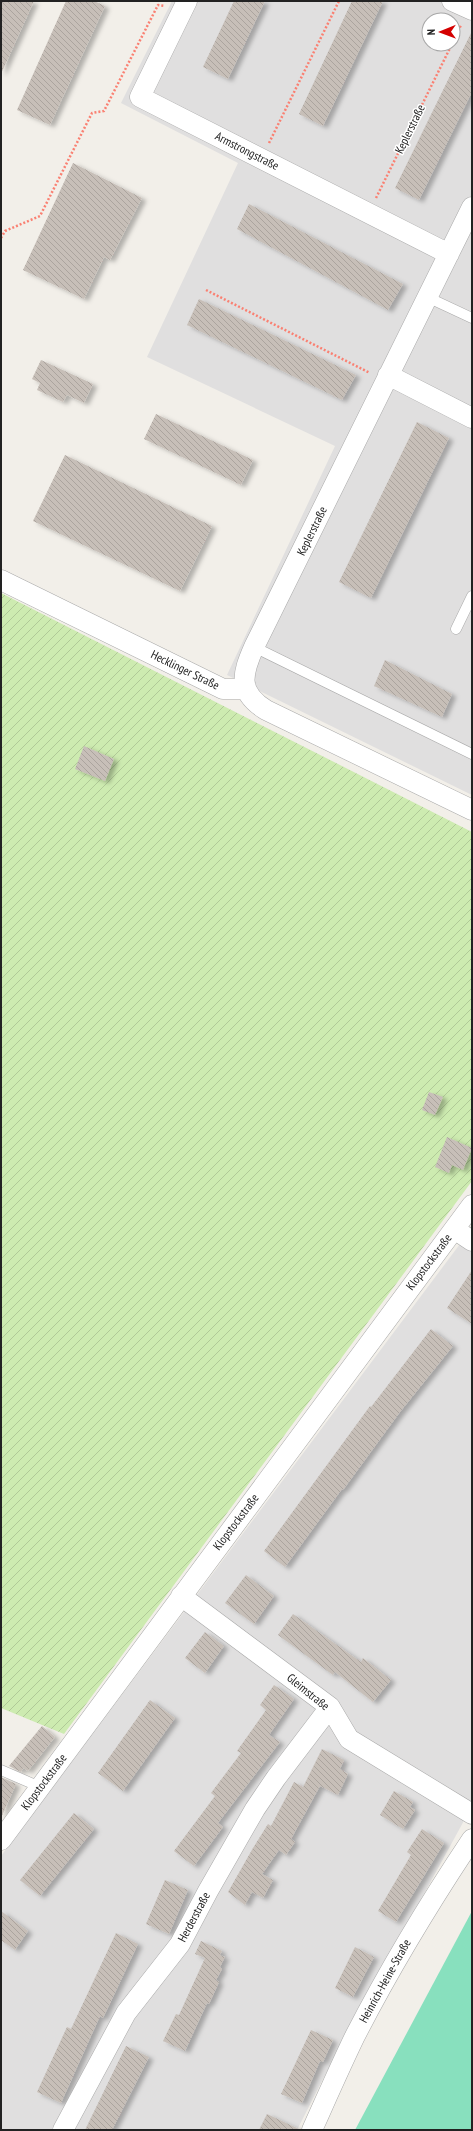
<svg xmlns="http://www.w3.org/2000/svg" width="473" height="2131" viewBox="0 0 473 2131" font-family="'PT Sans Narrow',sans-serif">
	<style>
		.residential { fill: #e0dfdf; fill-rule: evenodd }
		.garden { fill: url(#garden-furrows) }
		.pitch { fill: #88e0be }
		.building { fill: url(#building-back-hatch); filter: url(#shadow) }
		.lines { fill: none; stroke-linecap: round; stroke-linejoin: round }
		.service-casing { stroke: #a9a9a9; stroke-width: 11 }
		.minor-casing { stroke: #a9a9a9; stroke-width: 21 }
		.path { stroke: #fa8072; stroke-width: 2.5; stroke-dasharray: 2 2; stroke-linecap: butt }
		.service { stroke: #fff; stroke-width: 10 }
		.minor { stroke: #fff; stroke-width: 20 }
		.labels { text-anchor: middle; stroke-width: 3; stroke-linejoin: round; paint-order: stroke }
		.street-label { font-size: 12px; fill: #222; stroke: #fff }
	</style>
	<defs>
		<pattern id="garden-furrows" width="10" height="10" patternUnits="userSpaceOnUse"><rect width="10" height="10" fill="#cdebb0"/><path d="M-1 1l2-2M0 10L10 0M9 11l2-2" fill="none" stroke="#b0c997"/></pattern>
		<pattern id="building-back-hatch" width="6" height="6" patternUnits="userSpaceOnUse"><rect width="6" height="6" fill="#c7bfb8"/><path d="M-1 5l2 2M0 0l6 6M5-1l2 2" fill="none" stroke="#aba49e"/></pattern>
		<filter id="shadow"><feDropShadow dx="4.5" dy="2.5" stdDeviation="2" flood-color="#0004"/></filter>
	</defs>
	<rect width="100%" height="100%" fill="#f2efe9"/>
	<path class="residential" d="M172,1h300v794l-245,-120 108,-229 -188,-89 91,-194 -117,-60zM429,20h24v24h-24z
		M472,1228v578l-149,273 -26,51h-296v-274z"/>
	<path class="garden" d="M1,593l471,239v349l-408,553 -63,-26z"/>
	<path class="pitch" d="M472,1911v219h-117z"/>
	<path class="building" d="M1,1h33l-33,73z
		M66,1h28l11,5 -55,119 -33,-15z
		M234,1h31l-37,78 -25,-12z
		M352,1h31l-60,125 -24,-12z
		M472,31v61l-53,108 -24,-12z
		M73,163l69,35 -32,62 -6,-3 -20,42 -61,-29z
		M249,204l154,80 -15,26 -151,-81z
		M199,299l157,76 -14,25 -155,-75z
		M41,360l52,24 -9,19 -17,-8 -4,7 -26,-12 3,-7 -8,-4z
		M156,414l97,46 -12,25 -97,-46z
		M417,422l32,16 -78,160 -32,-16z
		M65,455l147,71 -32,65 -147,-70z
		M385,660l67,34 -10,23 -68,-31z
		M84,746l30,13 -9,22 -30,-12z
		M429,1092l14,5 -8,18 -13,-5z
		M447,1137l25,11 -9,22 -11,-5 -3,8 -14,-6z
		M472,1270v54l-25,-16z
		M431,1329l22,17 -53,66 -57,78 -1,-1 -57,78 -21,-16 106,-145 1,1z
		M246,1575l28,21 -20,28 -29,-21z
		M293,1614l68,48 2,-4 28,22 -18,22 -38,-30 -2,3 -55,-40z
		M205,1632l19,14 -19,27 -20,-15z
		M274,1685l20,14 -25,36 11,7 -62,81 5,4 -29,39 -20,-15 41,-55 -4,-3 30,-40 -4,-2 29,-41 -6,-5z
		M150,1700l25,18 -52,73 -25,-18z
		M42,1726l13,11 -27,34 -5,-3 -2,4 -12,-6z
		M322,1749l22,11 -4,9 8,5 -10,21 -18,-9 -29,53 4,3 -9,13 -7,-5 -17,24 11,6 -10,18 -11,-6 -7,13 -17,-13 25,-44 15,-24 3,2 23,-44 9,5z
		M1,1777l15,7 -15,34z
		M394,1791l19,11 -3,5 5,3 -12,19 -23,-14z
		M74,1813l20,16 -54,67 -20,-16z
		M422,1829l22,14 -48,79 -18,-11 33,-56 -4,-3z
		M165,1880l23,10 -19,44 -23,-10z
		M1,1911l27,20 -13,19 -14,-10z
		M116,1933l22,11 -35,74 -3,-2 -39,87 -24,-11 30,-65 4,2z
		M201,1941l21,10 -2,4 5,2 -5,10 2,2 -6,11 3,2 -10,22 -2,-1 -22,48 -22,-10 13,-27 3,1 26,-57 -10,-4z
		M355,1947l19,10 -21,40 -18,-9z
		M311,2030l22,10 -10,22 -3,-1 -18,42 -21,-9z
		M126,2046l23,11 -37,73h-27z
		M267,2114l34,16h-42z"/>
	<g class="lines">
		<defs>
			<path id="service" d="M427,297l45,21
				M456,629l16,-33
				M254,647l218,107
				M1,1770l39,17"/>
			<path id="minor" d="M187,1l-47,96 309,157
				M452,1l20,9
				M472,207l-218,440c-12,27 -17,45 12,63l206,100
				M388,375l84,43
				M1,580l222,109h22
				M454,1229l18,12
				M181,1596l149,111 19,32 123,75
				M1,1840l471,-635
				M63,2130l63,-117 54,-69 28,-53 47,-82 21,-31 54,-71
				M312,2130c14,-31 28,-63 43,-94 35,-68 75,-134 117,-197"/>
		</defs>
		<use href="#service" class="service-casing"/>
		<use href="#minor" class="minor-casing"/>
		<path class="path" d="M453,42l8,-17
			M269,143l70,-142
			M376,198l76,-154
			M1,238l4,-7 35,-15 52,-103 12,-2 54,-106 7,1
			M206,290l164,83"/>
		<use href="#service" class="service"/>
		<use href="#minor" class="minor"/>
	</g>
	<g class="labels">
		<g class="street-label">
			<text transform="translate(410 129) rotate(-64)" y="4">Keplerstraße</text>
			<text transform="translate(247 151) rotate(27)" y="4">Armstrongstraße</text>
			<text transform="translate(312 531) rotate(-64)" y="4">Keplerstraße</text>
			<text transform="translate(185 670) rotate(26)" y="4">Hecklinger Straße</text>
			<text transform="translate(429 1262) rotate(-53)" y="4">Klopstockstraße</text>
			<text transform="translate(236 1522) rotate(-53)" y="4">Klopstockstraße</text>
			<text transform="translate(308 1692) rotate(39)" y="4">Gleimstraße</text>
			<text transform="translate(44 1782) rotate(-53)" y="4">Klopstockstraße</text>
			<text transform="translate(194 1917) rotate(-62)" y="4">Herderstraße</text>
			<text transform="translate(385 1981) rotate(-61)" y="4">Heinrich-Heine-Straße</text>
		</g>
	</g>
	<rect width="473" height="2131" fill="none" stroke="#222222" stroke-width="4"/>
	<g transform="translate(441 32) rotate(269)"><circle r="19" fill="#ffffff" stroke="#a7a7a7"/>
	<path d="M0-3L7 15L0 10L-7 15Z" fill="#d40000"/>
	<text y="-6" font-size="11" font-weight="bold" text-anchor="middle" fill="#222222">N</text>
	</g>
</svg>
